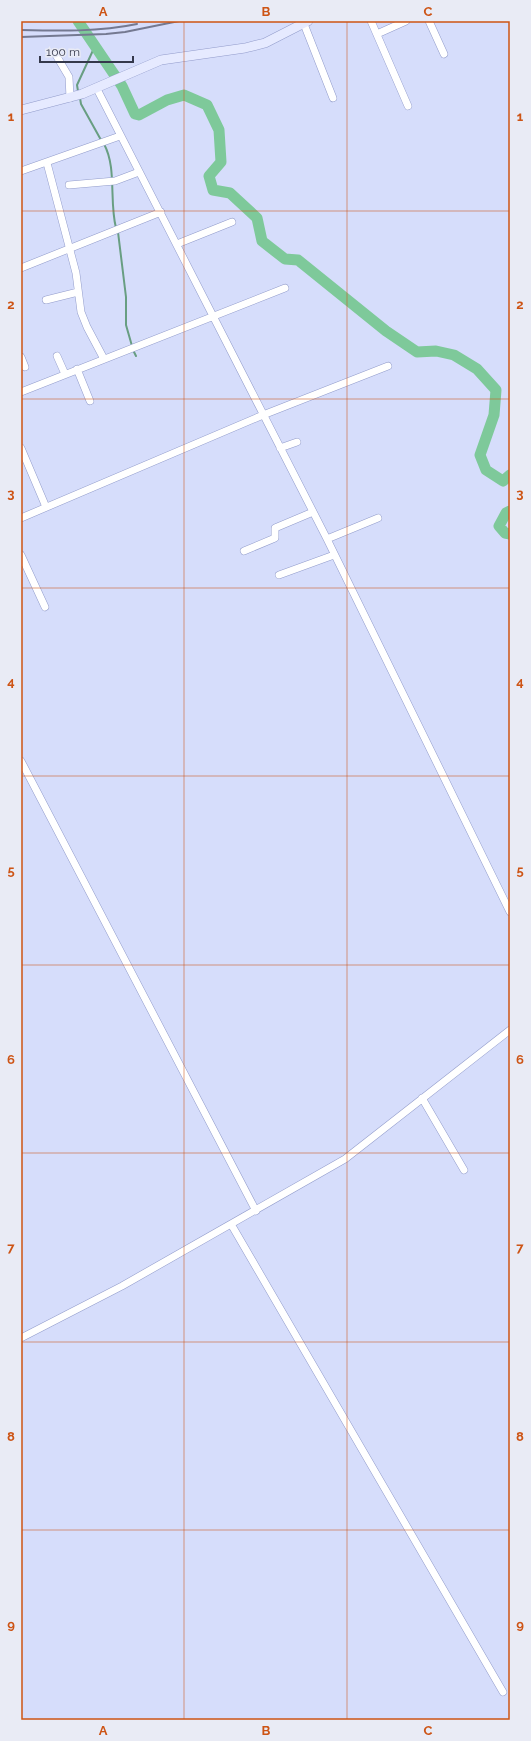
<svg xmlns="http://www.w3.org/2000/svg" width="531" height="1741" viewBox="0 0 531 1741" font-family="Raleway,sans-serif">
	<style>
		.lines { fill: none; stroke-linecap: round; stroke-linejoin: round }
		.stream { stroke: #689e82; stroke-width: 2 }
		.river { stroke: #7ec99a; stroke-width: 11 }
		.street-casing { stroke: #929ccb; stroke-width: 8 }
		.secondary-casing { stroke: #929ccb; stroke-width: 10 }
		.street { stroke: #fff; stroke-width: 7 }
		.secondary { stroke: #e6eaff; stroke-width: 9 }
		.rail { stroke: #747991; stroke-width: 2 }
		.grid { fill: none; stroke: #cd5415; stroke-width: 1; stroke-opacity: 0.55 }
		.neatline { fill: none; stroke: #cd5415; stroke-width: 1.5 }
		.grid-label { font-size: 13px; text-anchor: middle; font-weight: bold; fill: #cd5415 }
	</style>
	<rect width="100%" height="100%" fill="#d6ddfb"/>
	<g class="lines">
		<path class="stream" d="M78,91l-1,-6 18,-39
			M80,98l1,6 20,36
			M104,144c13,24 5,57 12,84
			M118,232l8,65v28l6,21
			M133,350l3,6"/>
		<path class="river" d="M78,21l44,65 13,28 4,1 28,-15 17,-5 23,10 12,25 2,32 -12,14 4,14 17,3 27,25 5,23 23,18 13,1 88,71 31,21 19,-1 18,4 23,14 19,21 -2,25 -14,40 6,15 17,11 7,-6
			M510,511l-4,2 -7,13 6,7 5,1"/>
		<defs>
			<path id="street" d="M371,21l37,85
				M429,21l15,33
				M304,24l29,74
				M377,34l29,-13
				M56,55l13,22 1,21
				M97,89l230,450 183,373
				M47,163l29,110 5,39 6,15 17,32
				M21,171l99,-35
				M69,185l46,-4 24,-9
				M177,244l55,-22
				M21,268l140,-56
				M46,300l32,-8
				M57,356l8,18
				M21,357l4,10
				M77,369l13,32
				M21,392l264,-104
				M21,448l25,59
				M280,448l17,-6
				M21,518l242,-103 125,-49
				M327,539l51,-21
				M244,551l31,-13v-10l38,-16
				M21,555l24,52
				M279,575l55,-20
				M21,761l235,450
				M422,1098l42,72
				M231,1224l272,468
				M21,1338l101,-52 223,-127 165,-129"/>
			<path id="secondary" d="M21,110l61,-16 79,-34 84,-12 20,-5 43,-22"/>
		</defs>
		<use href="#street" class="street-casing"/>
		<use href="#secondary" class="secondary-casing"/>
		<use href="#street" class="street"/>
		<use href="#secondary" class="secondary"/>
		<path class="rail" d="M21,30c38,1 78,2 116,-6
			M21,37l85,-3 19,-2 54,-11"/>
	</g>
	<path class="grid" d="M184,21v1699M347,21v1699M21,211h489M21,399h489M21,588h489M21,776h489M21,965h489M21,1153h489M21,1342h489M21,1530h489"/>
	<rect width="531" height="1741" fill="none" stroke="#e9ebf5" stroke-width="44"/>
	<path d="M40 56v6h93v-6" fill="none" stroke="#34384b" stroke-width="2"/>
	<text x="46" y="56" font-size="12" fill="#34384b" stroke="#e9ebf5" stroke-width="3" paint-order="stroke">100 m</text>
	<rect x="22" y="22" width="487" height="1697" class="neatline"/>
	<g class="grid-label">
		<text x="103" y="16">A</text>
		<text x="266" y="16">B</text>
		<text x="428" y="16">C</text>
		<text x="11" y="121">1</text>
		<text x="520" y="121">1</text>
		<text x="11" y="309">2</text>
		<text x="520" y="309">2</text>
		<text x="11" y="498">3</text>
		<text x="520" y="498">3</text>
		<text x="11" y="686">4</text>
		<text x="520" y="686">4</text>
		<text x="11" y="875">5</text>
		<text x="520" y="875">5</text>
		<text x="11" y="1064">6</text>
		<text x="520" y="1064">6</text>
		<text x="11" y="1252">7</text>
		<text x="520" y="1252">7</text>
		<text x="11" y="1441">8</text>
		<text x="520" y="1441">8</text>
		<text x="11" y="1629">9</text>
		<text x="520" y="1629">9</text>
		<text x="103" y="1735">A</text>
		<text x="266" y="1735">B</text>
		<text x="428" y="1735">C</text>
	</g>
</svg>
